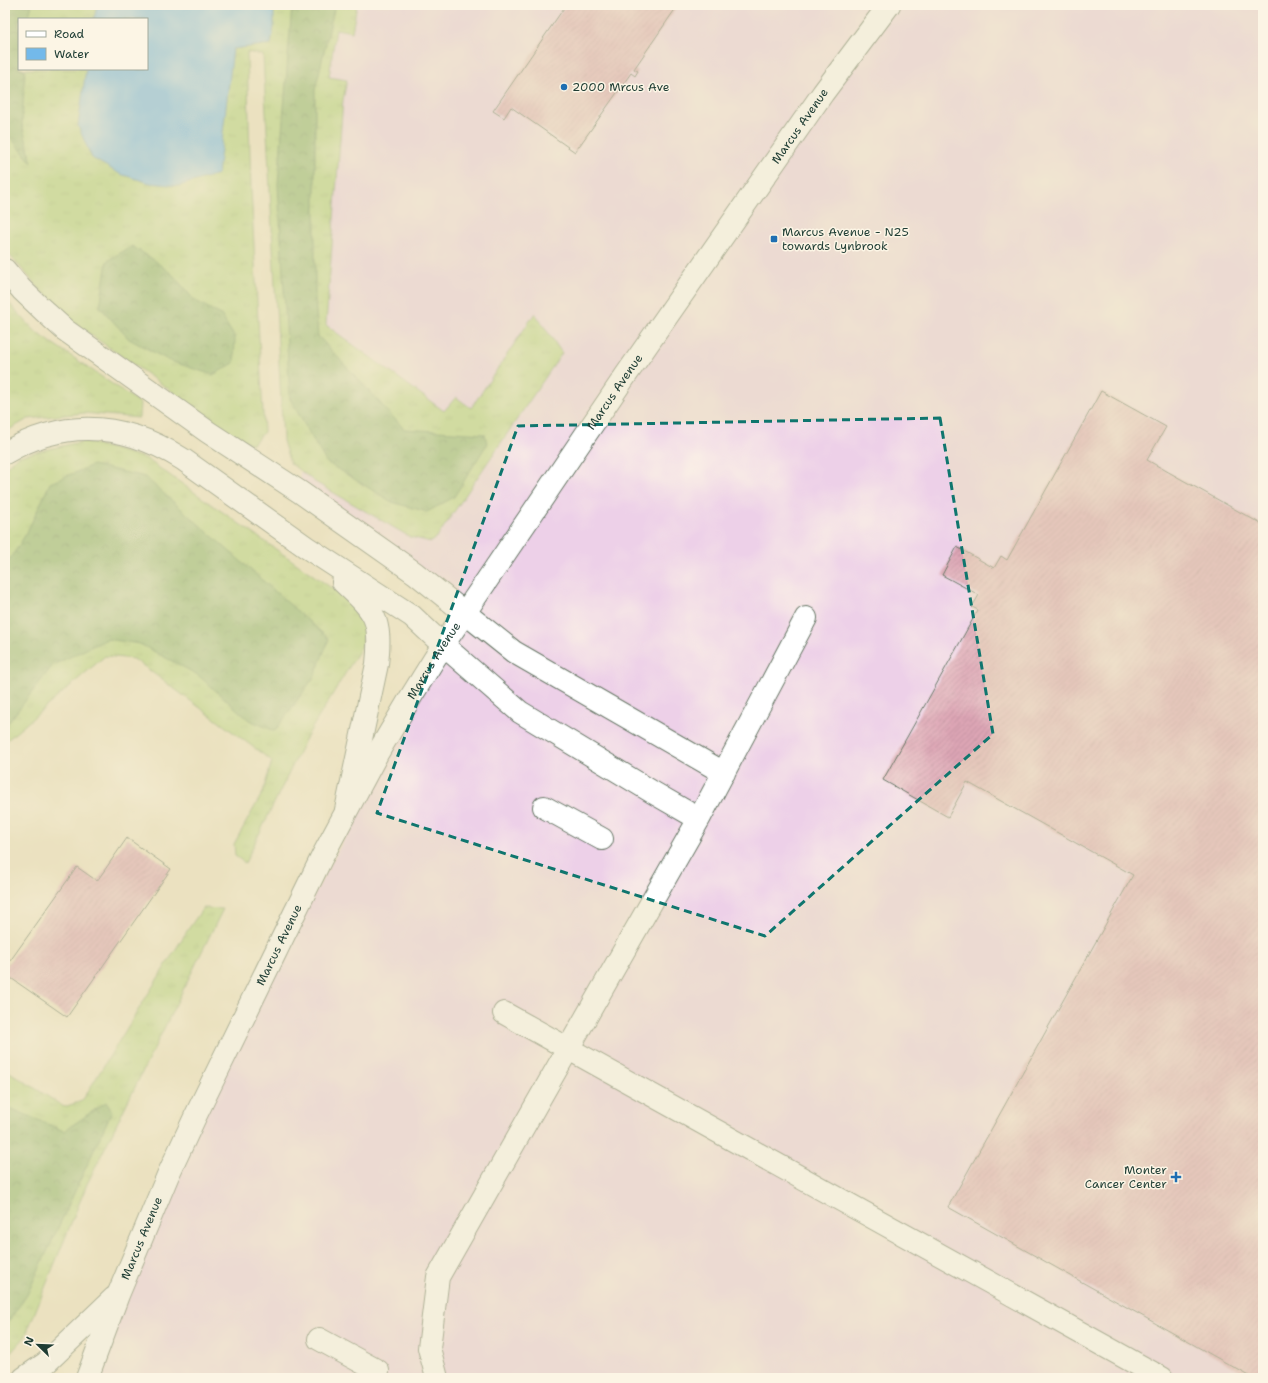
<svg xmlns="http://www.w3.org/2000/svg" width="1268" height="1383" viewBox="0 0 1268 1383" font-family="'Shantell Sans',sans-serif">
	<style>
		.built { fill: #edd0e8 }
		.grass { fill: url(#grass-tufts); stroke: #688858; fill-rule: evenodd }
		.forest { fill: url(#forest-crowns); stroke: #567950 }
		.water { fill: #73b9ea; stroke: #497b8f }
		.building { fill: url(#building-hatch) }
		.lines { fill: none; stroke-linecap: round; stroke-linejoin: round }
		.minor-casing { stroke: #667665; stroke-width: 24 }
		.major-casing { stroke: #667665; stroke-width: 24 }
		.highway-casing { stroke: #667665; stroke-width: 24 }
		.minor { stroke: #fff; stroke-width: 22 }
		.major { stroke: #fff; stroke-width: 22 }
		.highway { stroke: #fff; stroke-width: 22 }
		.marked { fill: none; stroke: #0f766e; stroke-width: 3; stroke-dasharray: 8 5; stroke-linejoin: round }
		.poi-dot { fill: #1f6fb2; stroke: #fcf5e5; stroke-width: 1.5 }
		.labels { text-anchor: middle; stroke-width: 3; stroke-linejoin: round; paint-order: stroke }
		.poi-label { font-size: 12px; fill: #1f3d34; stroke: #fcf5e5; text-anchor: start }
		.street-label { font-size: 12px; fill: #1f3d34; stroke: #fcf5e5 }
	</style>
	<defs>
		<pattern id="grass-tufts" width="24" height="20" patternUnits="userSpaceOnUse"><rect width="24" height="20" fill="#b1d37c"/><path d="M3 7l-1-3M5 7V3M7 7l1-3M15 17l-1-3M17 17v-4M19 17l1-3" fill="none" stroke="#98b66c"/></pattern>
		<pattern id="forest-crowns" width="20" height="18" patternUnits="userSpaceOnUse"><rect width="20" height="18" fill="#8cb56c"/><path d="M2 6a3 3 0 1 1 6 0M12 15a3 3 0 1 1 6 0" fill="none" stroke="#72945a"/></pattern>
		<pattern id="building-hatch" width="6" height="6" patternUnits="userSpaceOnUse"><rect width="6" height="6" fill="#dea6b6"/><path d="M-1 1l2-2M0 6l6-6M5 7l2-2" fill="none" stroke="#b38895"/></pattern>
	</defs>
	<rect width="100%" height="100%" fill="#fcf5e5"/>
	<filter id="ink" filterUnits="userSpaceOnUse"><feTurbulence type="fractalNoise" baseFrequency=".025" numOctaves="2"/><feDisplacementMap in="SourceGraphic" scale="8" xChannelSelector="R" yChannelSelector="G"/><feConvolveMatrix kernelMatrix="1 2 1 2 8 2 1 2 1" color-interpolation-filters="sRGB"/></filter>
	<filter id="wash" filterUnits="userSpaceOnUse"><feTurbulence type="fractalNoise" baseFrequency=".012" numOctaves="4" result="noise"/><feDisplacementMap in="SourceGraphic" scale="16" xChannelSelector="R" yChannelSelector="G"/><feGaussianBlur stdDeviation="0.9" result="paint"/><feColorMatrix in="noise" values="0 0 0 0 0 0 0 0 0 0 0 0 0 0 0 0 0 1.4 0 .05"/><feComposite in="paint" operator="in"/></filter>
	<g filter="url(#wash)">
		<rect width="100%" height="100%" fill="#ebe1c0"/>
		<path class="built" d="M316,5h947v1373h-1176l108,-261 270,-504 -165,-121 -4,-419z"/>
		<path class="grass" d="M5,5h352l-5,27 -16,-3 -7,48 18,3 -4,20 -17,225 118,86 12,-14 15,11 64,-95 27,40 -125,184 -6,5 -21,-5 -95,-55 -25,-19 -7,-22 -20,-386 -16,-3 4,137 13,243 -11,12 -13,-5 -176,-123 -59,-66zM19,19h128v50h-128z
			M5,299l31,33 104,71 -1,15 -55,-5 -56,6 -23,13z
			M84,441l61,17 201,140 19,26 -3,22 -55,90 -62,127 -10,-7 -1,-12 29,-52 9,-31 -138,-102 -29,-3 -100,86v-274l14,-12z
			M203,908l20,1 -136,275 -62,153 -18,20h-2v-288l59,38 18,-6 105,-170z"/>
		<path class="forest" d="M5,5h27l-4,14h-9v50h6l-3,55 10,39 -27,-32z
			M292,5h43l-20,85v209l3,37 86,93 81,5 2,10 -33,53 -27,15 -35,-10 -66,-40 -36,-63 -12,-215z
			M132,246l22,14 20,16 20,24 27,15 14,23 -1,25 -21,12 -43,-14 -41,-22 -29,-32 7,-46z
			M93,465l52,12 184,162 -15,38 -39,54 -26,-11 -51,-45 -58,-31 -33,-5 -54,26 -48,62v-162c20,-24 32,-54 45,-82z
			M106,1102l6,9 -85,184 -22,31v-220l59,25z"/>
		<path class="water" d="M97,5h177v22l-3,17 -38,5 -15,125 -39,12 -29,-3 -30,-9 -28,-16 -14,-32 8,-57h61v-50h-53z"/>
		<g id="blocks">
			<path class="building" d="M566,5h112l-44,64 4,2 -3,5 -4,-3 -56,79 -64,-45 -7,11 -11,-7z
				M1101,391l65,36 -19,33 116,65v853h-10l-305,-171 185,-332 -166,-93 -19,35 -65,-37 95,-170 -6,-3 7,-12 -37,-20 15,-28 37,21 7,-12 6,4z
				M127,838l44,31 -104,148 -62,-43v-6l72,-101 20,14z"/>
		</g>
	</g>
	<g filter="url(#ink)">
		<use href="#blocks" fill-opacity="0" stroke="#667665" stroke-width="1"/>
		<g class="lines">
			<defs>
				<path id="minor" d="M465,613l49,39 210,121
					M443,645l77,67 134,81 45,26
					M544,807l58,32
					M504,1013l658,365
					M319,1339l59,32
					M437,1378l-8,-30 9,-71 261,-458 107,-201"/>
				<g id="major">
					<path d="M24,1378l22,-15 68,-65"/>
					<path id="s1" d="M87,1378l31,-83 50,-120 27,-58 127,-260 55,-103 35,-59 31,-50 183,-270 197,-282 66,-88"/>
				</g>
				<path id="highway" d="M5,270l17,20 21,20 22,20 21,15 122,87 92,60 115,81 50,40
					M5,453c61,-36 121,-30 179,7l122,87 106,69 31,29
					M343,582c32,30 39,36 34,82l-31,146"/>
			</defs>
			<use href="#minor" class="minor-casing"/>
			<use href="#major" class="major-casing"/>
			<use href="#highway" class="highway-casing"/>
			<use href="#minor" class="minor"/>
			<use href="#major" class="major"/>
			<use href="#highway" class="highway"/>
		</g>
	</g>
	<path d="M0 0H1268V1383H0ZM940,418l53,316 -228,202 -388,-123 141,-387z" fill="#ebe1c0" fill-opacity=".55" fill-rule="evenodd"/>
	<path class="marked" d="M940,418l53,316 -228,202 -388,-123 141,-387z"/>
	<g class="poi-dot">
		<circle cx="564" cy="87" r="4"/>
		<rect x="770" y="235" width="8" height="8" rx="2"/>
		<path d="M1174 1171h4v4h4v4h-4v4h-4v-4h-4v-4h4z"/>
	</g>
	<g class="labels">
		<g class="poi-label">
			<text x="572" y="91">2000 Mrcus Ave</text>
			<text x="782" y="236">Marcus Avenue - N25<tspan x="782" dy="14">towards Lynbrook</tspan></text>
			<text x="1167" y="1174" text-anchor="end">Monter<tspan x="1167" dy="14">Cancer Center</tspan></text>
		</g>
		<g class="street-label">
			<text dy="4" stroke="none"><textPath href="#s1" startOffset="1446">Marcus Avenue</textPath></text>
			<text dy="4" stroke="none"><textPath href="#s1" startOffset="1122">Marcus Avenue</textPath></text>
			<text dy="4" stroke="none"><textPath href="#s1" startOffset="798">Marcus Avenue</textPath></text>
			<text dy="4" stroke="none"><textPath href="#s1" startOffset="474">Marcus Avenue</textPath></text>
			<text dy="4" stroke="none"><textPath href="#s1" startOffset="150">Marcus Avenue</textPath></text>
		</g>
	</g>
	<rect width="1268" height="1383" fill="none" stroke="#fcf5e5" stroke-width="20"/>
	<rect x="18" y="18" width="130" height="52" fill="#fcf5e5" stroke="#a4ab9e"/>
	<rect x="26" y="31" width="20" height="6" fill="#ffffff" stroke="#a4ab9e"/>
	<text x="54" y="38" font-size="12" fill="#1f3d34">Road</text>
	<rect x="26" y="48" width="20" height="12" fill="#73b9ea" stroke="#a4ab9e"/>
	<text x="54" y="58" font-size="12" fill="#1f3d34">Water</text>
	<g transform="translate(38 1345) rotate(293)" stroke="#fcf5e5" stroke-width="3" paint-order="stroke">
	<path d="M0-3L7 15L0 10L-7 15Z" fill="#1f3d34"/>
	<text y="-6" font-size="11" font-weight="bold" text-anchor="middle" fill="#1f3d34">N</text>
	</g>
</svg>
